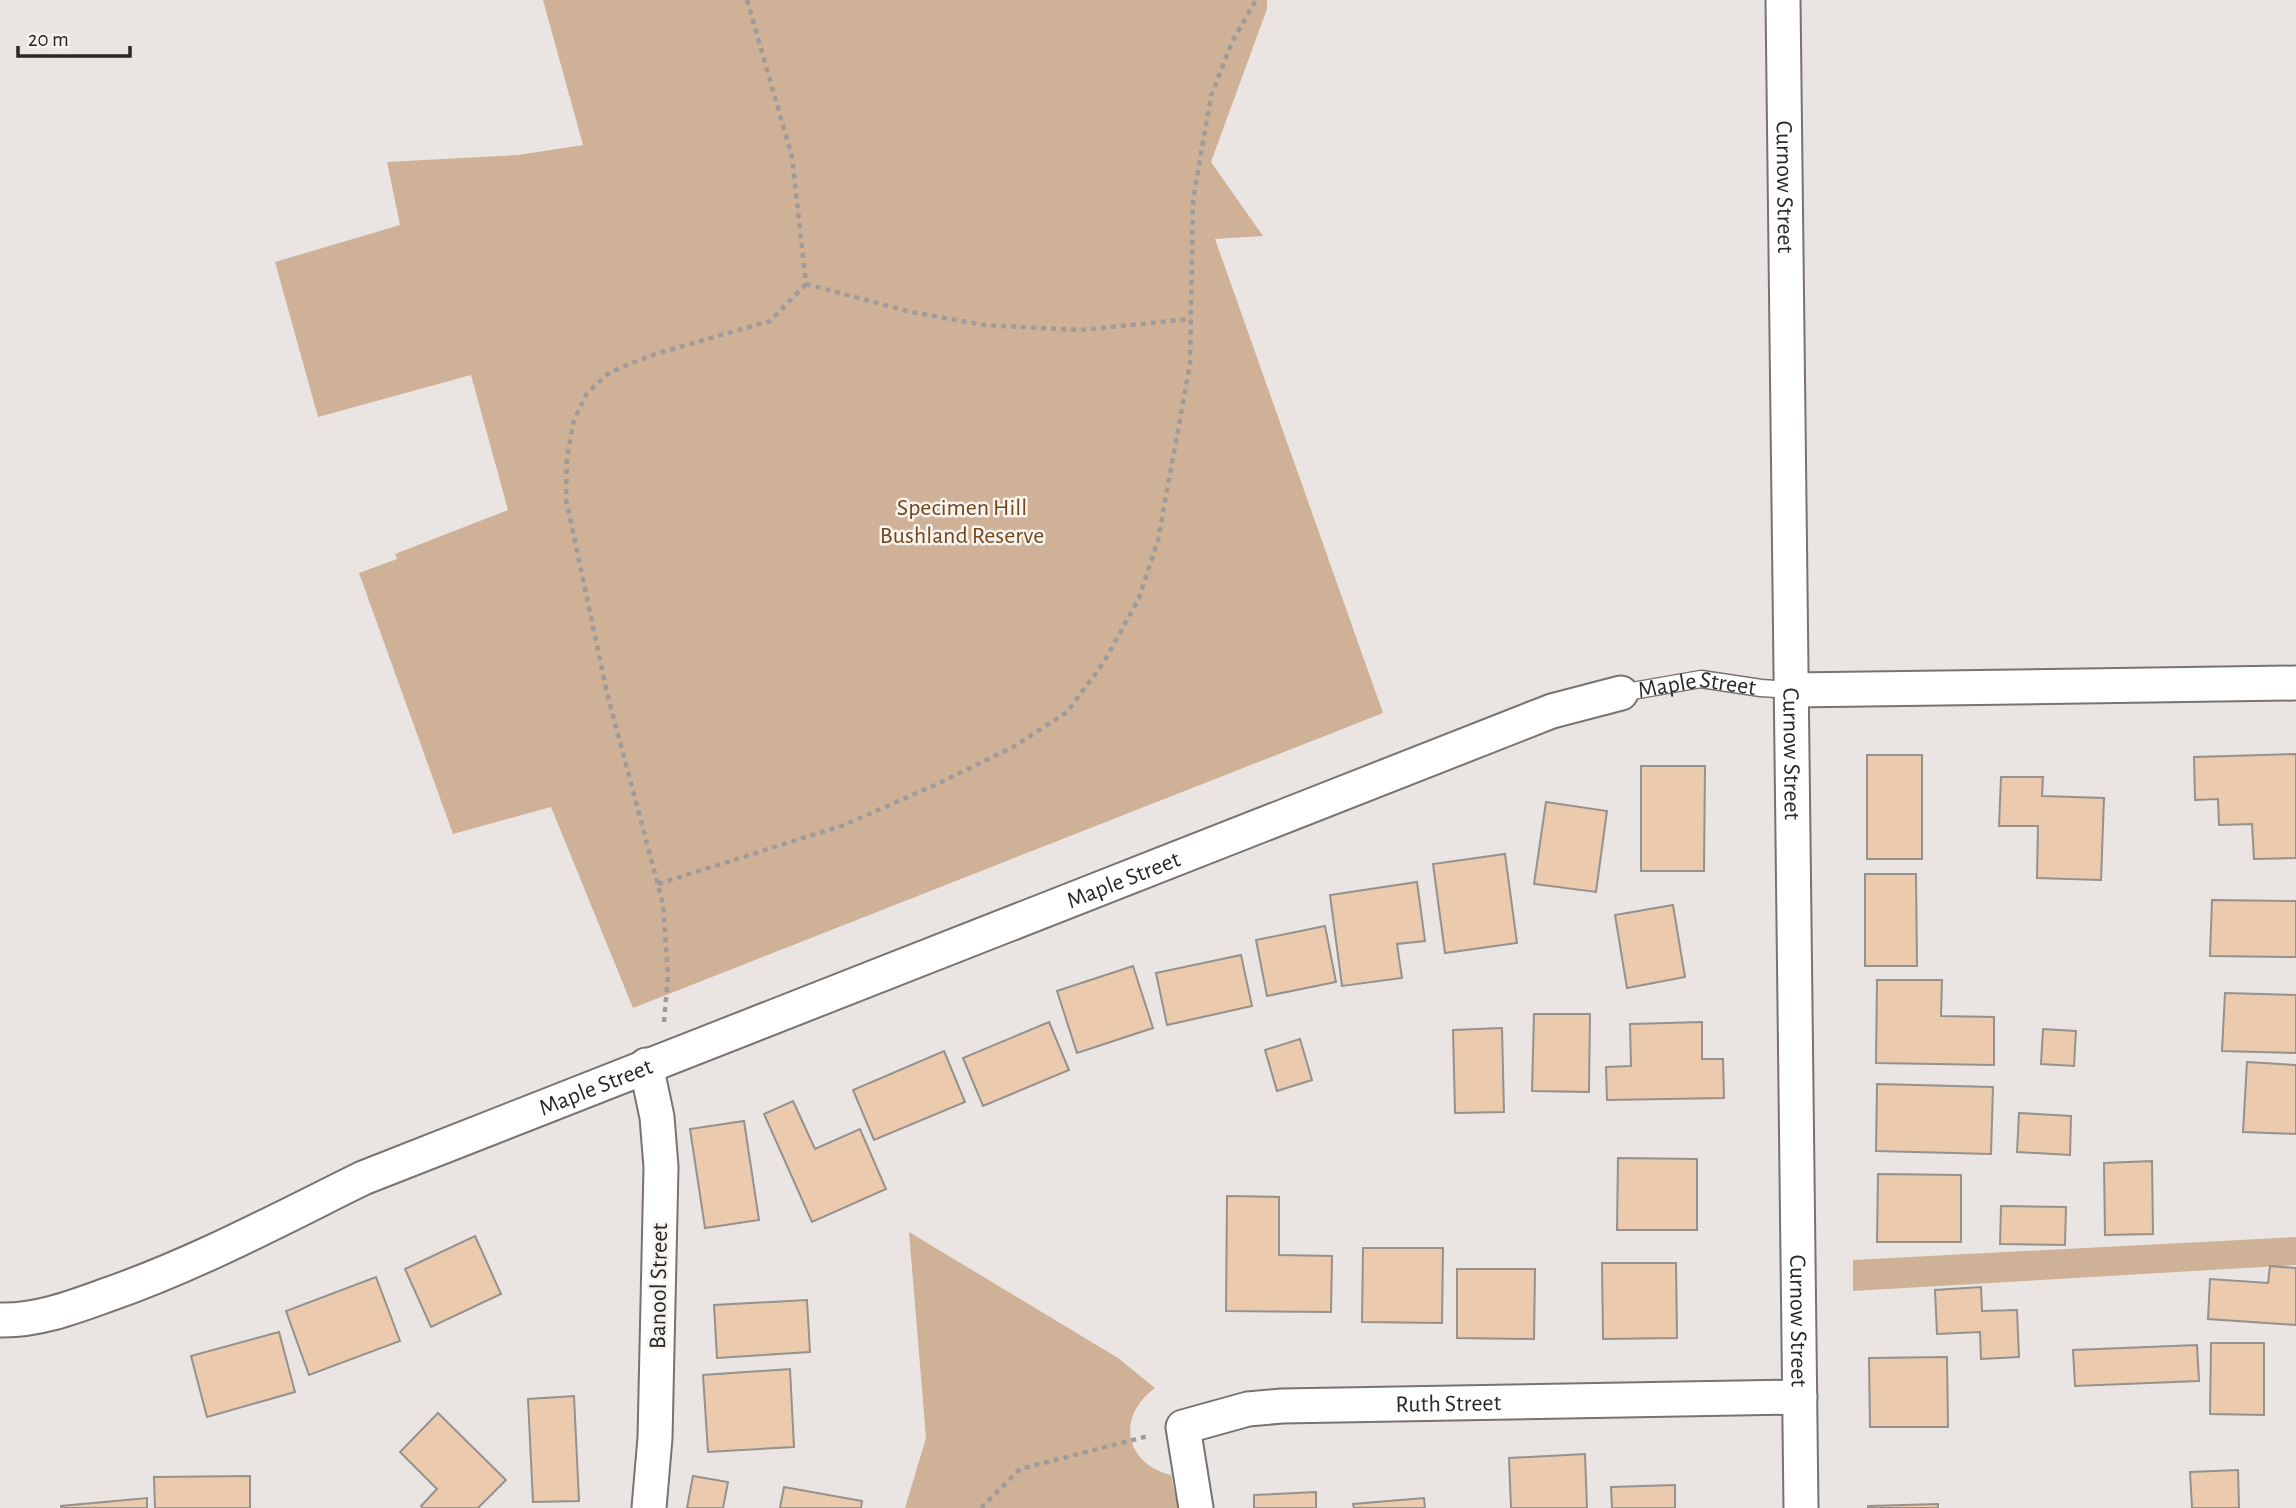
<svg xmlns="http://www.w3.org/2000/svg" width="2296" height="1508" viewBox="0 0 2296 1508" font-family="'Alegreya Sans',sans-serif">
	<style>
		.green { fill: #cfb197 }
		.building { fill: #ebcaae; stroke: #95918d; stroke-width: 2 }
		.lines { fill: none; stroke-linecap: round; stroke-linejoin: round }
		.service-casing { stroke: #777370; stroke-width: 19 }
		.minor-casing { stroke: #777370; stroke-width: 37 }
		.path { stroke: #9f9b99; stroke-width: 4.5; stroke-dasharray: 5 5; stroke-linecap: butt }
		.service { stroke: #fff; stroke-width: 16 }
		.minor { stroke: #fff; stroke-width: 33 }
		.labels { text-anchor: middle; stroke-width: 5; stroke-linejoin: round; paint-order: stroke }
		.street-label { font-size: 24px; fill: #292826; stroke: #f7f3ef }
		.park-label { font-size: 24px; fill: #72461a; stroke: #f7f3ef }
	</style>
	<rect width="100%" height="100%" fill="#eae5e2"/>
	<path class="green" d="M543,0h724v9l-56,153 52,74 -48,3 168,474 -750,295 -82,-201 -98,27 -94,-261 38,-14 -2,-5 113,-44 -37,-135 -153,42 -43,-155 125,-37 -13,-63 131,-7 65,-10z
		M909,1232l209,126 37,30c-39,28 -31,75 16,87l7,33h-273l21,-70z
		M2296,1237v28l-443,26v-31z"/>
	<path class="building" d="M2296,754v104l-42,1 -2,-35 -33,1 -1,-26 -23,1 -1,-43z
		M1867,755h55v104h-55z
		M1641,766h64l-1,105h-63z
		M2001,777h42l-1,19 62,2 -3,82 -64,-2 1,-52h-39z
		M1546,802l61,9 -11,81 -62,-8z
		M1505,854l12,89 -72,10 -12,-89z
		M1865,874h51l1,92h-52z
		M1417,882l8,59 -28,3 5,34 -60,8 -12,-91z
		M2212,900l84,1v56l-86,-1z
		M1673,905l12,72 -58,11 -12,-73z
		M1325,926l11,56 -69,14 -11,-56z
		M1241,955l11,51 -85,19 -11,-52z
		M1133,966l20,62 -76,25 -20,-62z
		M1877,980h65l-1,36 53,1v48l-118,-2z
		M2225,993l71,2v58l-74,-2z
		M1534,1014h56l-1,78 -57,-1z
		M1049,1022l20,48 -86,36 -20,-48z
		M1702,1022v37h21l1,39 -117,2 -1,-33 25,-1 -1,-42z
		M1502,1028l2,84 -49,1 -2,-83z
		M2043,1029l33,2 -2,35 -33,-2z
		M1300,1039l12,41 -35,11 -12,-41z
		M944,1051l21,51 -91,38 -21,-50z
		M2247,1062l49,3v69l-53,-2z
		M1877,1084l116,3 -2,67 -115,-3z
		M793,1101l22,48 45,-20 26,60 -74,33 -48,-108z
		M2019,1113l52,3 -1,39 -53,-3z
		M744,1121l15,99 -54,8 -15,-99z
		M1618,1158l79,1v71h-80z
		M2152,1161l1,73 -48,1 -1,-72z
		M1878,1174l83,1v67h-84z
		M1227,1196l52,1v58l53,1 -1,56 -105,-1z
		M2001,1206l65,1 -1,38 -65,-1z
		M475,1236l26,58 -70,33 -26,-58z
		M1363,1248h80l-1,75 -80,-1z
		M1602,1263h74l1,75 -74,1z
		M2270,1266l26,2v57l-88,-6 2,-40 58,4z
		M1457,1269h78l-1,70 -77,-1z
		M376,1277l24,64 -91,34 -23,-64z
		M1981,1287l1,24 35,-1 2,47 -38,2 -1,-27 -43,2 -2,-44z
		M807,1300l3,52 -93,6 -3,-53z
		M279,1332l16,60 -88,25 -16,-61z
		M2211,1343h53v72l-54,-1z
		M2197,1345l2,36 -124,5 -2,-36z
		M1947,1357l1,70h-78l-1,-69z
		M790,1369l4,78 -86,5 -5,-77z
		M574,1396l5,105 -46,1 -5,-103z
		M438,1413l68,67 -28,28h-55l-2,-2 16,-17 -37,-37z
		M1585,1454l2,54h-76l-2,-50z
		M2238,1470l1,38h-47l-2,-36z
		M250,1476v32h-95l-1,-31z
		M693,1476l35,6 -5,26h-36z
		M1675,1485v23h-63l-1,-21z
		M784,1487l78,14 -1,7h-81z
		M1316,1492v16h-62v-13z
		M147,1498v10h-86v-2z
		M1424,1498l1,10h-71l-1,-4z
		M1938,1504v4h-70v-2z"/>
	<g class="lines">
		<defs>
			<g id="service">
				<path id="s1" d="M1621,693l80,-14 60,9 31,2"/>
			</g>
			<g id="minor">
				<path id="s2" d="M1783,0l18,1508"/>
				<path d="M1792,690l504,-7"/>
				<path d="M646,1065l11,52 4,50 -6,271 -6,70"/>
				<path id="s3" d="M0,1320c36,1 71,-12 104,-24 90,-31 174,-76 259,-118l1189,-467 69,-18"/>
				<path id="s4" d="M1196,1508l-13,-81 65,-18 34,-3 518,-9"/>
			</g>
		</defs>
		<use href="#service" class="service-casing"/>
		<use href="#minor" class="minor-casing"/>
		<path class="path" d="M747,0l45,157 14,127
			M806,284l105,28 73,13 96,5 111,-11
			M658,884l186,-59 91,-40 78,-38 54,-35 37,-50 35,-64 19,-58 32,-176 3,-164 18,-104 21,-54 24,-42
			M664,1022l4,-47 -5,-71 -56,-211 -41,-194 1,-42 7,-37 13,-27 23,-21 45,-18 115,-33 36,-37
			M981,1508l39,-39 128,-33"/>
		<use href="#service" class="service"/>
		<use href="#minor" class="minor"/>
	</g>
	<g class="labels">
		<g class="street-label">
			<text dy="8" stroke="none"><textPath href="#s2" startOffset="187">Curnow Street</textPath></text>
			<text dy="8" stroke="none"><textPath href="#s1" startOffset="77">Maple Street</textPath></text>
			<text dy="8" stroke="none"><textPath href="#s2" startOffset="754">Curnow Street</textPath></text>
			<text dy="8" stroke="none"><textPath href="#s3" startOffset="1209">Maple Street</textPath></text>
			<text dy="8" stroke="none"><textPath href="#s3" startOffset="642">Maple Street</textPath></text>
			<text transform="translate(658 1286) rotate(-89)" y="8">Banool Street</text>
			<text dy="8" stroke="none"><textPath href="#s2" startOffset="1321">Curnow Street</textPath></text>
			<text dy="8" stroke="none"><textPath href="#s4" startOffset="350">Ruth Street</textPath></text>
		</g>
		<g class="park-label">
			<text x="962" y="515">Specimen Hill<tspan x="962" dy="28">Bushland Reserve</tspan></text>
		</g>
	</g>
	<path d="M18 46v10h112v-10" fill="none" stroke="#292826" stroke-width="3.5"/>
	<text x="28" y="46" font-size="21" fill="#292826" stroke="#f7f3ef" stroke-width="5" paint-order="stroke">20 m</text>
</svg>
